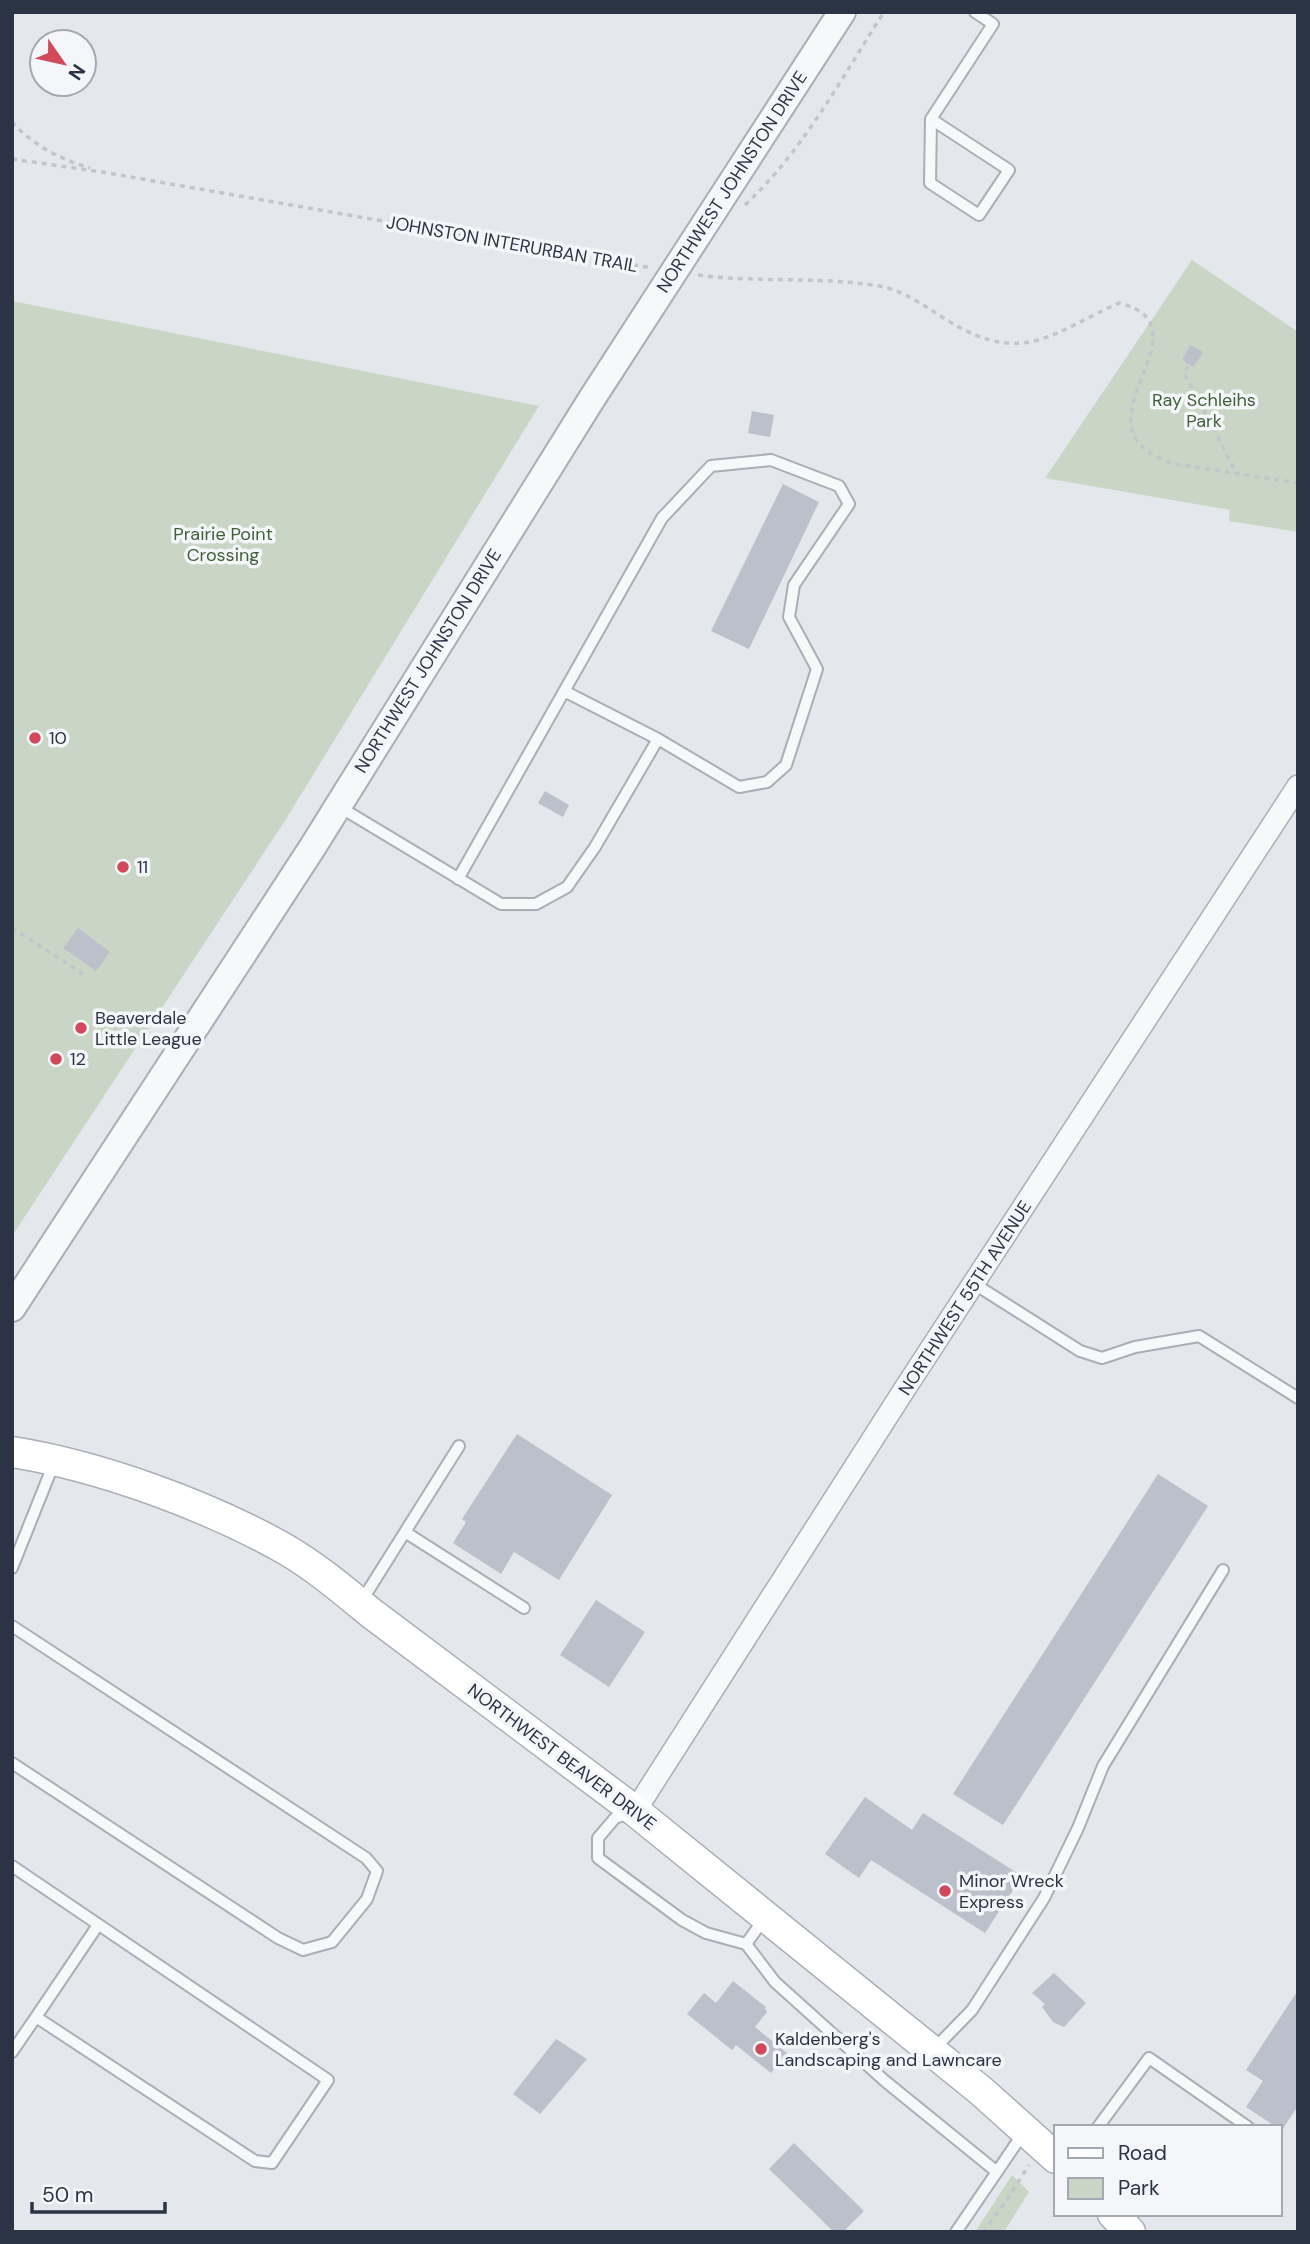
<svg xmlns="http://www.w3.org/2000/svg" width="1310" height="2244" viewBox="0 0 1310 2244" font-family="'DM Sans',sans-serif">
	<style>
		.green { fill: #c9d6c5 }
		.building { fill: #bbc0ca }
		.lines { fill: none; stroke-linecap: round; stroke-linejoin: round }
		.service-casing { stroke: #a9aeb7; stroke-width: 14 }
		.minor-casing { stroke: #a9aeb7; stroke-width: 24 }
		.tertiary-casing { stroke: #a9aeb7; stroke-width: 30 }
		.secondary-casing { stroke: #a9aeb7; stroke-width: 33 }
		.path { stroke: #c2c5cb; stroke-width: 3.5; stroke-dasharray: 5 5; stroke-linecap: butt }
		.service { stroke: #f7f8fa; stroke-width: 10 }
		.minor { stroke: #f7f8fa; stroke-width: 21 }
		.tertiary { stroke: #f7f8fa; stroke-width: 26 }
		.secondary { stroke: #fff; stroke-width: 30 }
		.poi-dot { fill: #d1495b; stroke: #f4f6f9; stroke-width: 2.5 }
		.labels { text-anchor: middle; stroke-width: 7; stroke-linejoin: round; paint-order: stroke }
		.street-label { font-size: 18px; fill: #2b3445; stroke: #f4f6f9 }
		.park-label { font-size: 18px; fill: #3f6138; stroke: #f4f6f9 }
		.poi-label { font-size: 18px; fill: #2b3445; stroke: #f4f6f9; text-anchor: start }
	</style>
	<rect width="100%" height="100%" fill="#e4e7ec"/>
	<path class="green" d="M1192,260l106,72v200l-69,-11 1,-11 -185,-32z
		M12,301l527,105 -253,413 -274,417z
		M1012,2175l17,17 -25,40h-29z"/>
	<path class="building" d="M1190,345l13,7 -9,15 -12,-7z
		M752,411l22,4 -4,22 -22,-4z
		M783,484l36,18 -70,147 -38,-18z
		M545,791l24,14 -6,12 -25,-14z
		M78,928l32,24 -14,19 -33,-23z
		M517,1434l95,61 -53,85 -45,-28 -13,22 -48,-31 13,-21 -4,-3z
		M1158,1474l50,32 -205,319 -50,-31z
		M596,1600l49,32 -36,55 -49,-32z
		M865,1797l47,33 11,-17 99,63 -37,57 -114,-73 -12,18 -34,-24z
		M1054,1973l32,30 -22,24 -11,-5 -11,-15 3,-3 -13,-11z
		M733,1981l33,26 -1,2 2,3 -12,15 32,26 -16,20 -35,-28 -4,5 -45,-36 17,-21 12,10z
		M1298,1990v116l-16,24 -2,-3h-4l-30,-20 17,-26 -17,-11z
		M556,2039l31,20 -47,55 -27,-20z
		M794,2143l70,68 -21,21h-9l-65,-63z"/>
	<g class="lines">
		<defs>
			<path id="service" d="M931,119l78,51 -30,45 -49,-32 1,-64 62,-95 -18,-12
				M564,691l94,48
				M338,806l163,98h35l31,-17 28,-40 63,-108 81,48 28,-5 19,-17 31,-96 -28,-52 5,-32 55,-81 -10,-18 -68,-26 -60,6 -49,52 -204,361
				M973,1283l107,68 22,7 33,-11 64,-11 99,62
				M405,1532l119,76
				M12,1568l42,-105
				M361,1602l98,-156
				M12,1626l354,232 11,13 -10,28 -35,43 -29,8 -25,-12 -266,-175
				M629,1813l-14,5 -17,20v20l84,62 24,13 40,11
				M12,1866l316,214 -56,83 -17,-2 -219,-144 62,-92
				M764,1919l-18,25 29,38 110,99 112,91
				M934,2049l38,-39 72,-112 34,-70 25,-62 120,-196
				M12,2052l24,-35
				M1098,2127l51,-69 99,69
				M956,2232l68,-100"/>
			<path id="minor" d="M635,1811l269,-421 394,-604"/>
			<path id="tertiary" d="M12,1308l300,-460 279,-448 251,-388"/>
			<path id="secondary" d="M12,1452c88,14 195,53 273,97 31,18 58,41 86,64l264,198 345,279 76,68
				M1113,2214l17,18"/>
		</defs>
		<use href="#service" class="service-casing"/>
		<use href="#minor" class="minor-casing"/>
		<use href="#tertiary" class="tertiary-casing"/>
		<use href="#secondary" class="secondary-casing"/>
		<path class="path" d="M12,122c22,24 48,37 78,46
			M12,159l90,13 550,96
			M745,205c58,-54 96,-126 139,-193
			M698,275c60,8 121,1 181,11 27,5 48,22 71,36 73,44 102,11 169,-19 82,20 -14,97 19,139 8,10 21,16 32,21l128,20
			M1188,366l-4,7 53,101
			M12,928l73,47
			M983,2232l22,-29 24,-38"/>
		<use href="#service" class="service"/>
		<use href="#minor" class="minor"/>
		<use href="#tertiary" class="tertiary"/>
		<use href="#secondary" class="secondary"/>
	</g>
	<g class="poi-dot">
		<circle cx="35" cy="738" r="7"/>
		<circle cx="123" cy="867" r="7"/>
		<circle cx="81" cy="1028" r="7"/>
		<circle cx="56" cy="1059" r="7"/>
		<circle cx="945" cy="1891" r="7"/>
		<circle cx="761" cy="2049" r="7"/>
	</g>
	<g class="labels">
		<g class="street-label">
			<text transform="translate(732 182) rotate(-57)" y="6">NORTHWEST JOHNSTON DRIVE</text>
			<text transform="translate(512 244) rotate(10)" y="6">JOHNSTON INTERURBAN TRAIL</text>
			<text transform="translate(428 661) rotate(-58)" y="6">NORTHWEST JOHNSTON DRIVE</text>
			<text transform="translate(965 1298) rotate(-57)" y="6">NORTHWEST 55TH AVENUE</text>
			<text transform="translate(562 1757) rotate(37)" y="6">NORTHWEST BEAVER DRIVE</text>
		</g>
		<g class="park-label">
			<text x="1204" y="406">Ray Schleihs<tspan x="1204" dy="21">Park</tspan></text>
			<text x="223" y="540">Prairie Point<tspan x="223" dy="21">Crossing</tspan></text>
		</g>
		<g class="poi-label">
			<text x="49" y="744">10</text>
			<text x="137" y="873">11</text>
			<text x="95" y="1024">Beaverdale<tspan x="95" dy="21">Little League</tspan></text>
			<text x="70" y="1065">12</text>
			<text x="959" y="1887">Minor Wreck<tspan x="959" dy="21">Express</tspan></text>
			<text x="775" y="2045">Kaldenberg's<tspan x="775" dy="21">Landscaping and Lawncare</tspan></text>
		</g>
	</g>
	<rect width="1310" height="2244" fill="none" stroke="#2b3445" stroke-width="28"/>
	<rect x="1054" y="2125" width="228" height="91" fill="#f4f6f9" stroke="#a4a8b1" stroke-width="2"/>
	<rect x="1068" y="2148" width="35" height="10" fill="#ffffff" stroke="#a4a8b1" stroke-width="2"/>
	<text x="1118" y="2160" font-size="21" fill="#2b3445">Road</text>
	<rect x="1068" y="2178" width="35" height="21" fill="#c9d6c5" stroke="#a4a8b1" stroke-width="2"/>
	<text x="1118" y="2195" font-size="21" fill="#2b3445">Park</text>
	<g transform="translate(63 63) rotate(124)"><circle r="33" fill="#f4f6f9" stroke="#a4a8b1" stroke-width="2"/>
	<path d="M0-5L12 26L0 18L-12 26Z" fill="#d1495b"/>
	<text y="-10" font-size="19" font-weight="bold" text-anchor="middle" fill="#2b3445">N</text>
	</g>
	<path d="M32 2202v10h133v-10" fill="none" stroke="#2b3445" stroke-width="3.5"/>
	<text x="42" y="2202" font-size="21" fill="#2b3445" stroke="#f4f6f9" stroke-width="5" paint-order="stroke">50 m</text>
</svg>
